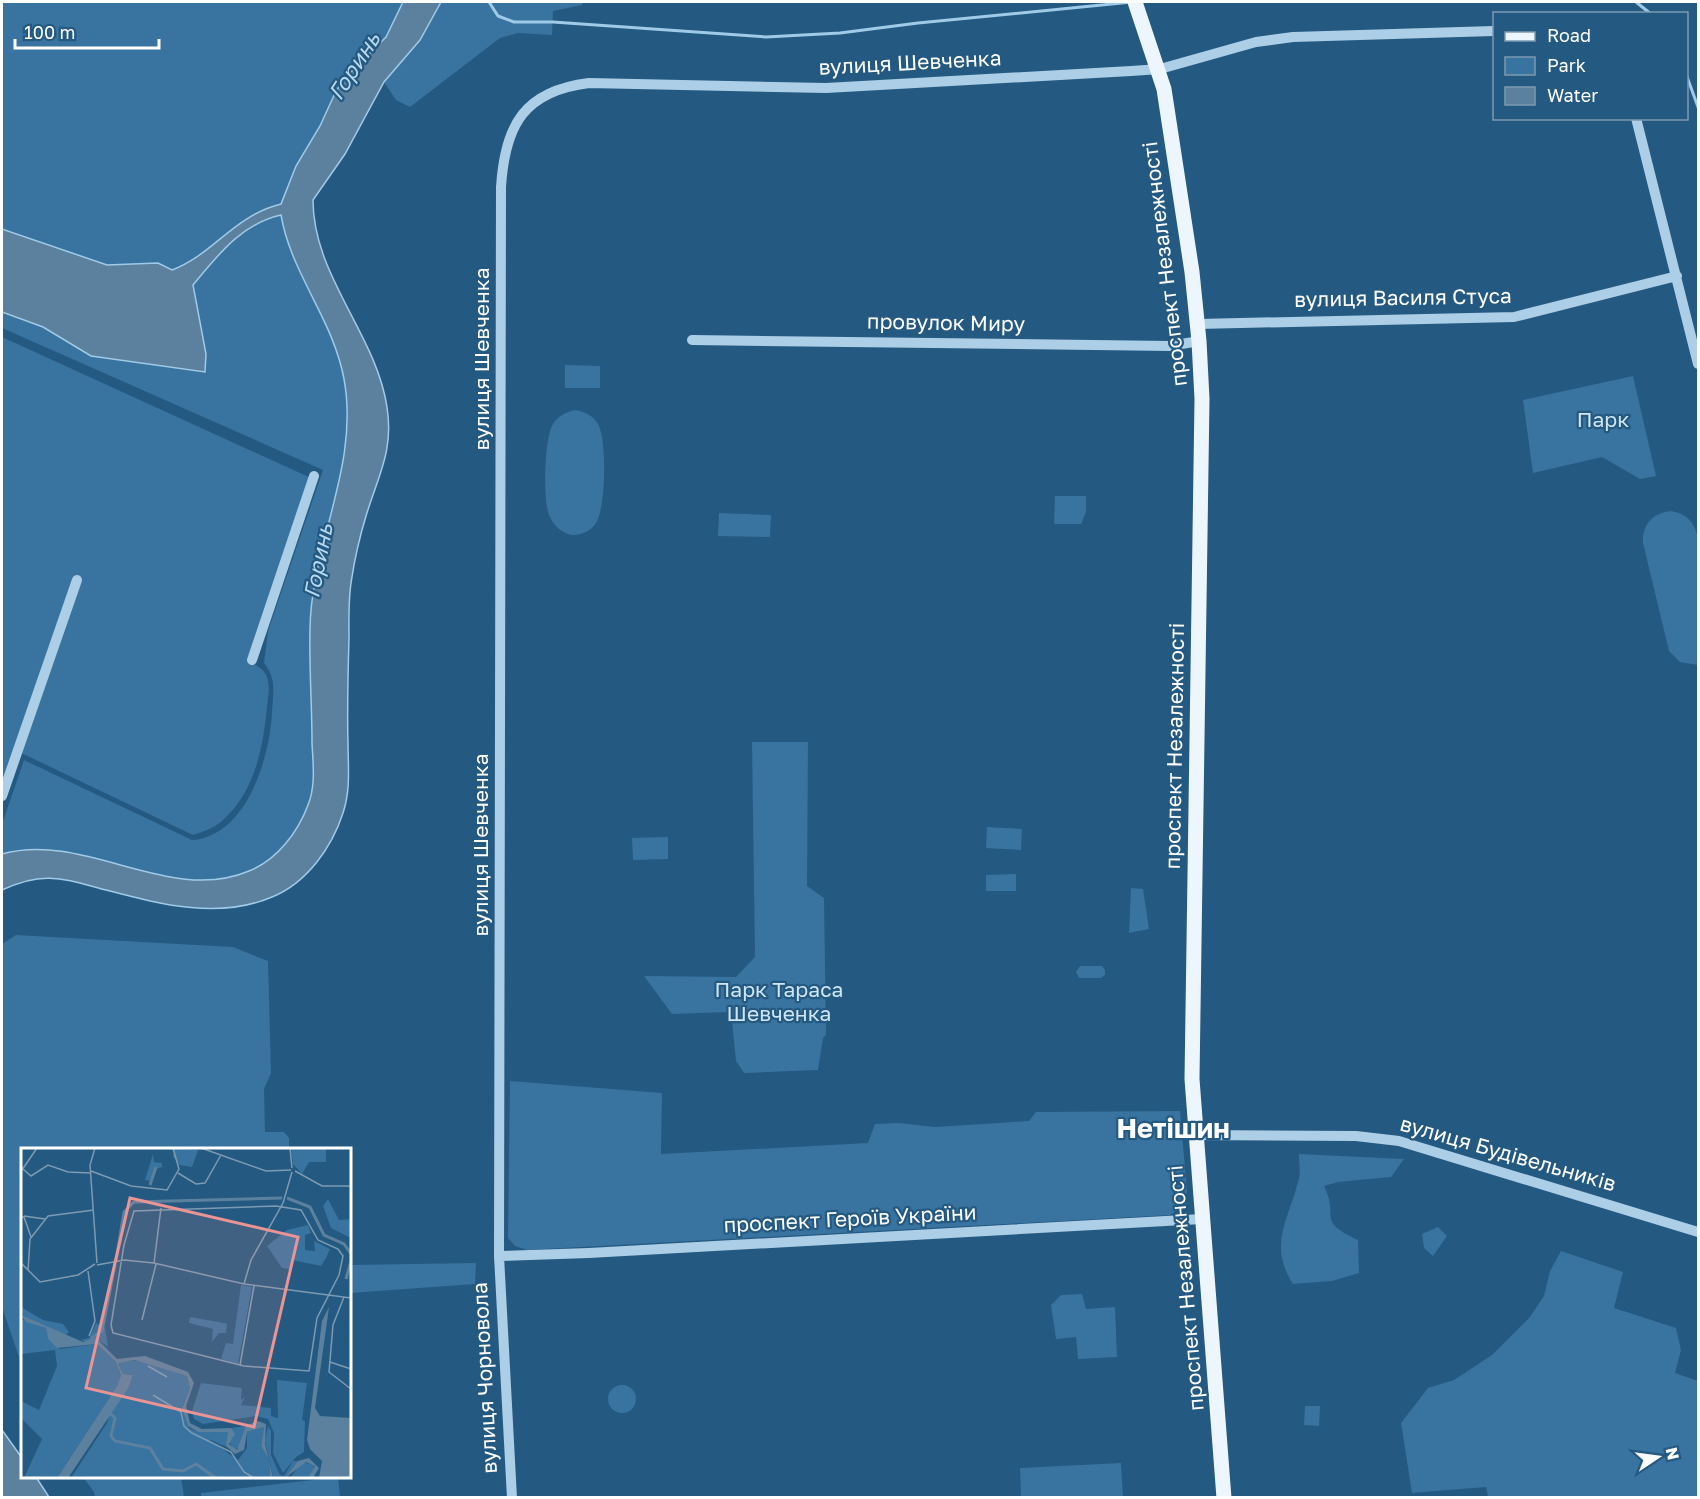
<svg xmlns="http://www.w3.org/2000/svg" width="1700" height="1499" viewBox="0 0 1700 1499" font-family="'Golos Text',sans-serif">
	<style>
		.green { fill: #39739f }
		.water { fill: #5c819e; stroke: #a0cbe8; stroke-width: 1.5 }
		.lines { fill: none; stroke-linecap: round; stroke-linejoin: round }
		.stream { stroke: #a0cbe8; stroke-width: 3 }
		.minor { stroke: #accee7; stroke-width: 10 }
		.major { stroke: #eef6fd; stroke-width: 15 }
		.labels { text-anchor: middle; stroke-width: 4.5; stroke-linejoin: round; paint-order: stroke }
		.street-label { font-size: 21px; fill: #fff; stroke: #245981 }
		.park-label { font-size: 21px; fill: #cfe6f5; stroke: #245981 }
		.water-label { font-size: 22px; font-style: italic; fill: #b7d8ef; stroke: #245981 }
		.district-label { font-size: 27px; font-weight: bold; fill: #fff; stroke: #245981 }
		.inset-river { fill: none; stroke: #5c819e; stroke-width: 3 }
		.inset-road { fill: none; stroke: #7c9bb3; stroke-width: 1.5 }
		.view { fill: #ea9494; fill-opacity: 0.15; stroke: #ea9494; stroke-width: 3 }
		.inset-edge { fill: none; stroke: #fff; stroke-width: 3 }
	</style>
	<rect width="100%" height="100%" fill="#245981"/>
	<path class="green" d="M2,2h401l-17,35 -41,41 -25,48 -24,40 -14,38c-47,11 -68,50 -110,66l-14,-7 -51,2 -105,-36z
		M441,2h141v3l-29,6 -1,24 -34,-2 -18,5 -90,69 -14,-7 -12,-18 36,-42z
		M281,215c5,41 30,73 47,109 8,17 13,37 16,55 16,87 -33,165 -34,250 -1,38 2,76 2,114 1,21 4,42 -4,62 -10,27 -31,55 -58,66 -81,34 -165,-40 -248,-17v-30l22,-64 168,80c55,-4 78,-83 80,-128 1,-19 5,-33 -8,-49l4,-32 55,-161 -321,-142v-16l41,15 48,29 107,-38 -5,-33c28,-33 45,-57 88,-70z
		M2,337l309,141 -63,183c7,4 14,6 18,14 5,11 2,21 1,32 -4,41 -12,85 -45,114 -8,7 -19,11 -29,14l-178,-85 -13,35z
		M565,365l35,1v22h-35z
		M1633,376l23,100 -16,3 -38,-22 -69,16 -10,-73z
		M575,410c10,2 18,5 23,14 9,15 8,84 -2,99 -5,8 -14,12 -23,12 -11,-1 -20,-10 -24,-20 -6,-15 -5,-77 4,-91 5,-8 13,-12 22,-14z
		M1055,496h31v16l-5,12h-27z
		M1671,511c17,3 24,12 27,28v126l-18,-3 -11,-11 -26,-108c-1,-19 10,-30 28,-32z
		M719,513l52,2 -1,22 -52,-1z
		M752,742h56l-1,144 17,12 2,137 -3,3 -5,32 -74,3 -8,-12 -5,-49 -59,2 -28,-38 92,1 19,-20z
		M987,827l35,2 -1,21 -35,-2z
		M668,837v22l-35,1 -1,-22z
		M1016,874v17h-30v-16z
		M1131,888l12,1 6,40 -20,4z
		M16,935l217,12 35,14 3,112 -7,16 1,43h19l5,6v12h-267v216l-20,-59v-363z
		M1080,966h22l3,4v5l-4,3h-22l-3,-6z
		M510,1081l152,12 -1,61 207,-11 7,-19 24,-1 36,4 94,-6 7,-9 144,-1 7,81 -5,15 -12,8 -643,35 -12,-4 -7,-8z
		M1299,1154l105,5 -13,18 -53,5 -14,4c16,32 -9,34 34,54l1,33 -27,8 -39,3c-25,-39 -5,-63 5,-102 3,-8 1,-19 1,-28z
		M1438,1227l9,9 -14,20 -9,-8 -2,-14z
		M1561,1251l62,21 -9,36 62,20 5,22 -6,23 23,8v116h-210l-2,-10 -74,6 -11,-70 27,-35 26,-8 38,-25 38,-38 14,-21 6,-25z
		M476,1263l-1,21 -125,9v-28z
		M1082,1294l4,15 29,-2 2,50 -39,2 -2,-22 -20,2 -5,-34 10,-10z
		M608 1399a14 14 0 1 1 28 0a14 14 0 1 1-28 0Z
		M1305,1406h15l-1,20 -15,-1z
		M1121,1463l2,34h-102l-1,-29z
		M83,1477h98l3,20h-89l-1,-5z
		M338,1477l2,20h-139v-4z"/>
	<path class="water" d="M403,2h38l-21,38 -36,42 -39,72 -32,46c0,76 63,134 74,207 7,44 -9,69 -21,109 -6,20 -11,41 -14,61 -4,20 -3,41 -3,61 -1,35 -2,69 -1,104 0,24 3,47 -5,71 -11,34 -36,70 -71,84 -54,23 -112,7 -166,-7 -42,-11 -62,-20 -104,0v-36c83,-23 167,51 247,17 28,-11 49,-39 59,-66 8,-20 5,-41 4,-62 0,-38 -3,-76 -2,-114 1,-85 50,-163 34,-250 -11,-60 -53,-105 -63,-164 -40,9 -63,40 -88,70l13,69 -1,18 -114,-16 -48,-29 -41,-15v-83l105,36 51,-2 14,7c42,-16 61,-54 109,-66l15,-38 24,-40 16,-35 9,-13 41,-41z
		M2,1430l20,28v18l14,1 13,20h-47z"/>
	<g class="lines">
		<path class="stream" d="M489,2l9,14 16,6h39l213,15 74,-4 78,-10 214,-21
			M1636,2l15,12
			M1686,74l12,33"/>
		<path class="minor" d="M1636,118l62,246
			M1198,324l316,-7 163,-41
			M692,340l478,6 29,-5
			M252,660l62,-184
			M2,796l75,-216
			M1194,1135l162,1 43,5 299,91
			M499,1256l90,-3 613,-34
			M512,1498l-13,-242 2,-1069c4,-62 23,-96 88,-104l237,5 305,-17 29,-2 96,-27 37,-5 201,-6"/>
		<path class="major" d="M1135,2l29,87 28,183 7,69 3,58 -10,680 32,419"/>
	</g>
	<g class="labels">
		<g class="street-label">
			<text transform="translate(910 63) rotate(-3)" y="7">вулиця Шевченка</text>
			<text transform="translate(1165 264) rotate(-97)" y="7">проспект Незалежності</text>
			<text transform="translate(1403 298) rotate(-1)" y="7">вулиця Василя Стуса</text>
			<text transform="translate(946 323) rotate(1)" y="7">провулок Миру</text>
			<text transform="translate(482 359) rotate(-90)" y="7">вулиця Шевченка</text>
			<text transform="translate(1175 746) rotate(-89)" y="7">проспект Незалежності</text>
			<text transform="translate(481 845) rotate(-90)" y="7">вулиця Шевченка</text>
			<text transform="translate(1508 1154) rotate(16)" y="7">вулиця Будівельників</text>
			<text transform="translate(850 1219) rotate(-3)" y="7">проспект Героїв України</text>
			<text transform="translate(1186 1288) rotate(-95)" y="7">проспект Незалежності</text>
			<text transform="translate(485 1378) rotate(-93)" y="7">вулиця Чорновола</text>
		</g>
		<g class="park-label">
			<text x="1603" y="427">Парк</text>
			<text x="779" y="997">Парк Тараса<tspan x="779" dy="24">Шевченка</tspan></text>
		</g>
		<g class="water-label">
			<text transform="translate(354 66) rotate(-57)" y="8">Горинь</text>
			<text transform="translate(318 561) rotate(-79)" y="8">Горинь</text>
		</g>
		<g class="district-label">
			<text x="1173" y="1138">Нетішин</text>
		</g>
	</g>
	<g transform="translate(21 1148)">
		<rect width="330" height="330" fill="#245981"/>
		<path d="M153,0l24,2 -6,17 -12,-2 -7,-8zM270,0h35v14h-17l-7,12 -9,-10zM132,6l1,8 8,1v4l-6,2 -4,12 -7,-1zM307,51l11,21 12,-1v19l-20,-10 -8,-22zM287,77l3,8 -6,2v15l10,1 -1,-10 16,8 -4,9 -5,8 -29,-6 -2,9 -8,-1 -15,-22 20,-16zM220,137l11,2 -14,77 -17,-5 5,-16 7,1zM0,159l22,13 20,4 6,8 -3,3 -42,-17zM169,169l34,6 3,1 -1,9h-7l-7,9 1,-13 -24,-6zM0,171l25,9 2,11 12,10 37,-5 19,18 5,13 -4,11 -60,92h-33l18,-39 -21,-21v-17l18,9 18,-44 -2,-16 -34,4zM75,175l9,5 3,19 -14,-10 -7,5 -7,-2 9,-2zM119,212l47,16 3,12 -8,21 7,19 9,4h30l-1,15 -19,-8 30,21 9,-12v-16l17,-5 -3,19 8,14 1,17 -199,1 36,-55 5,-16 17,-20 4,-12 -10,-1 -5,-12zM256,232l30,3 -5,37 3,1 -1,31 -8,5 -13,16 -10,-20 1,-20 -6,-14 -12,-3 -53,8 -9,-5 -2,-8 9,-28 41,5 -1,12 4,-3 -4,8 30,3v8l7,2zM225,278l-4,19 -7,5 -6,-8 5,-6 -3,-8zM247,278l3,5v24l9,20 4,1 9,-15h5l-13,17 -12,-1 -8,-36zM281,314l12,3 -1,8 -5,5h-18z" fill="#39739f"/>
		<path d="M308,159l-14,101 5,8 31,2v60h-32l3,-17 -12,-12 -3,-9 15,-119zM0,167l62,27 12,-5 22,22 28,-3 43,16 6,11 -8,23 4,17 12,6 29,-1 4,6 -6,10 8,6 9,-24 12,-5 8,3 -1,19 8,35h-3l-1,-18 -8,-14 3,-19 -17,5 -3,18 -9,4 -9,-8 2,-14h-30l-10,-6 -6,-17 8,-21 -3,-12 -52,-16 -17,3 5,11 10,1 -4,12 -61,91h-11l60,-92 4,-11 -5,-13 -19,-18 -40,4 -9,-9 -2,-11 -20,-6zM288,310l10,10 -6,10h-5l7,-12 -9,-4 -21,16 13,-17z" fill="#5c819e"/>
		<path class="inset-river" d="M129,37l6,-18M266,50l23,9 14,28 20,9 7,10M95,112l8,-48 10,-10 148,-4M325,131l5,-18M70,190l11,-7 13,-66M88,264l6,6 -4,18 4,5 35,7 13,21 20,2 13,-7 20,14"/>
		<path class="inset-road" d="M74,0l-5,17 7,98M180,0l65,23 25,-1M269,0l2,20M2,21l8,7 17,-11 20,7 22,1M1,22l15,-22M70,23l40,15 36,4 12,-21 -6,-21M274,23l27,15h29M157,25l18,11 9,-1 16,-28M255,58l25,4 17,30 20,9 5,7 -4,19 -22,43 -8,53 -65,-5 -131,-33 -2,-8 13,-80 10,-34zM3,68l21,3M0,69h3l7,20M0,115l19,19 38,-7 17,-11M133,115l7,-55M76,117l27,-5 30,3 90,21 107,14M7,123l2,-32 18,-23 46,-6M67,123l7,50 -6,15M223,136l7,-24 32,-57 9,-31M323,149l-11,28 -4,47 22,17M121,172l14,-56M309,214l21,7M219,217l14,-79M127,218l19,11M132,247l28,17 3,14 8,7 39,19 13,20 10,6"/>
		<path class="view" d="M109,50l168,39 -44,190 -168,-39z"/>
		<rect width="330" height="330" class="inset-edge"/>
	</g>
	<rect width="1700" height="1499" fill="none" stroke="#ffffff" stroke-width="6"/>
	<rect x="1493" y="12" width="195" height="108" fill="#245981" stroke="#7c9bb3" stroke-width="1.5"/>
	<rect x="1505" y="32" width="30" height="9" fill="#eef6fd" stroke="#7c9bb3" stroke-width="1.5"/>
	<text x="1547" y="42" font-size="18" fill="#ffffff">Road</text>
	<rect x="1505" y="57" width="30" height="18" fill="#39739f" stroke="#7c9bb3" stroke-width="1.5"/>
	<text x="1547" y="72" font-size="18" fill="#ffffff">Park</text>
	<rect x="1505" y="87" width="30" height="18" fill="#5c819e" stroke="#7c9bb3" stroke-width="1.5"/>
	<text x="1547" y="102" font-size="18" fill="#ffffff">Water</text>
	<g transform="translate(1658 1457) rotate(77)" stroke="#245981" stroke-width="4.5" paint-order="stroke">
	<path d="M0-4.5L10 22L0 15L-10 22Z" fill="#ffffff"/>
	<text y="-9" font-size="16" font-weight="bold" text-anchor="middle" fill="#ffffff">N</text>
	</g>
	<path d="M15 39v9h144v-9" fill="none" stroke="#ffffff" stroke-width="3"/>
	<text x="24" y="39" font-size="18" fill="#ffffff" stroke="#245981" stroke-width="4.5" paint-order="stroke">100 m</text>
</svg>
